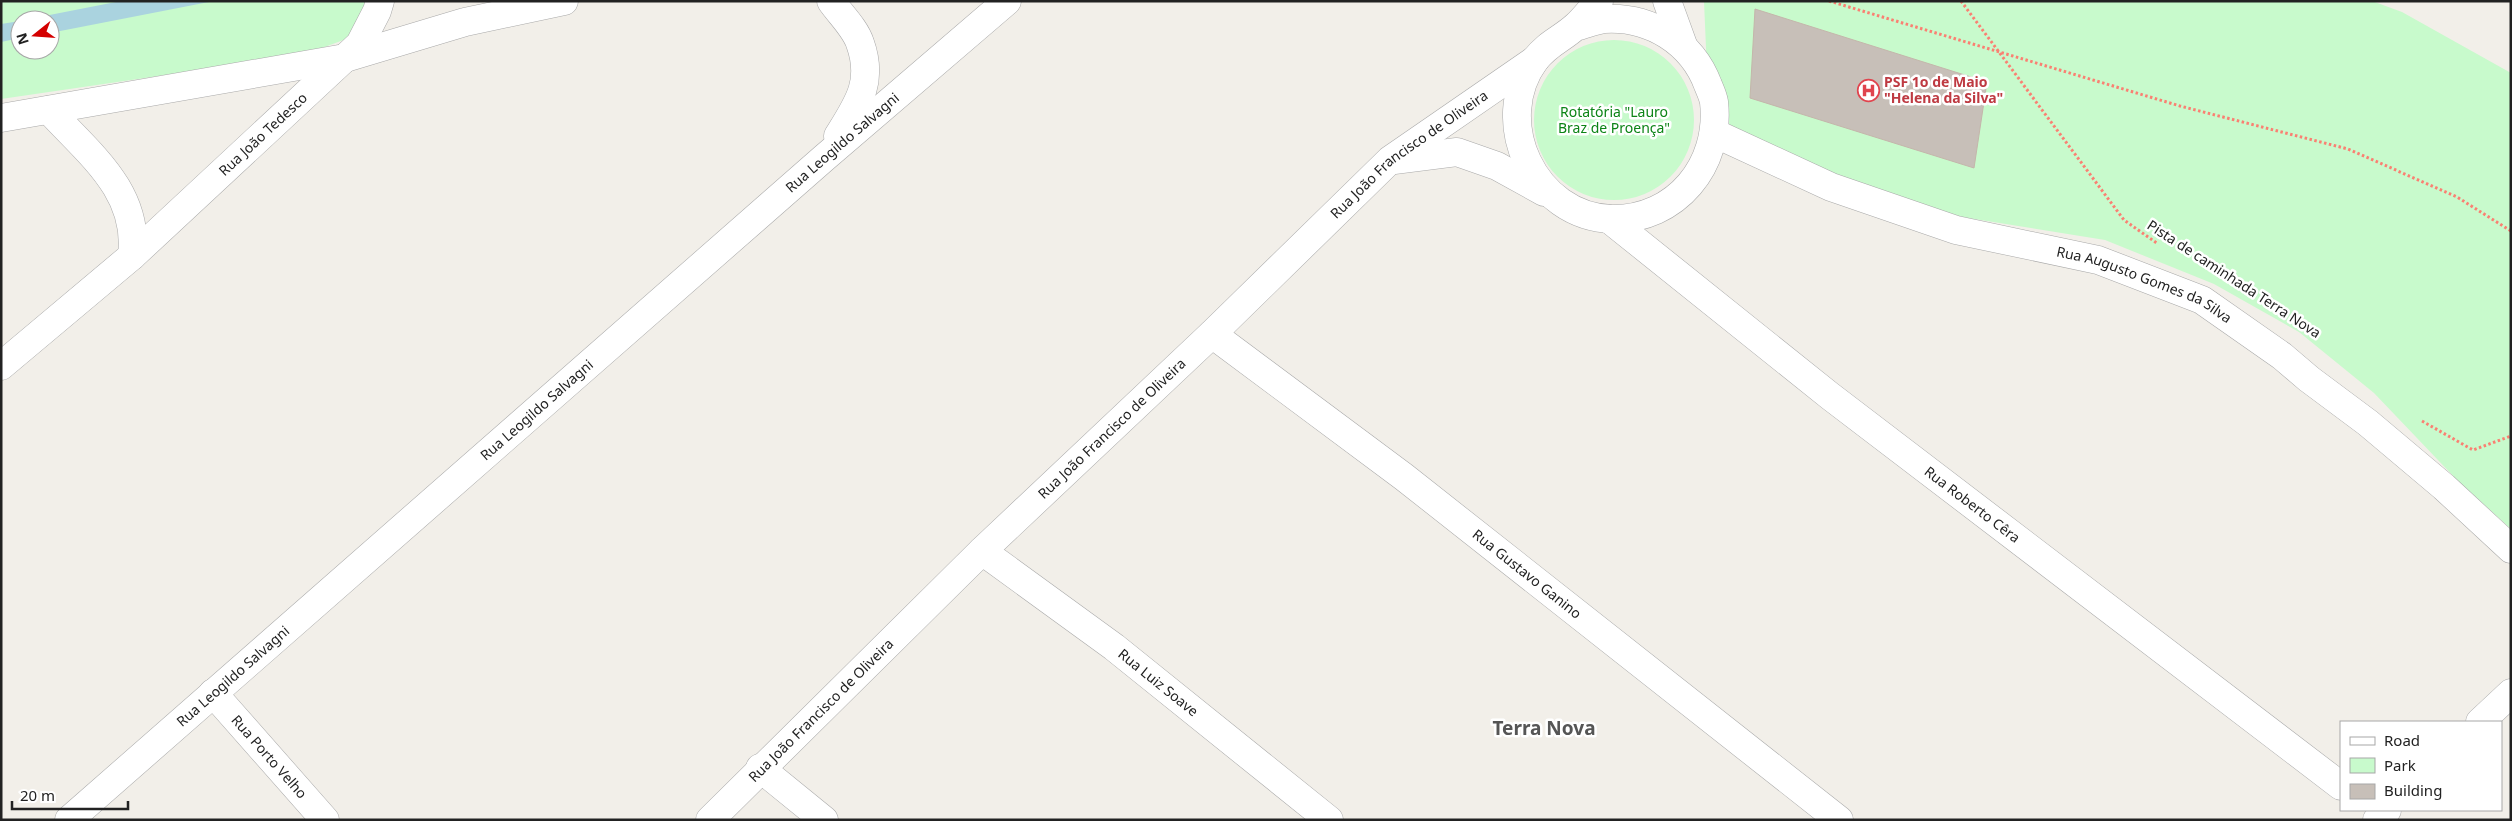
<svg xmlns="http://www.w3.org/2000/svg" width="2512" height="821" viewBox="0 0 2512 821" font-family="'Noto Sans',sans-serif">
	<style>
		.park { fill: #c8facc; fill-rule: evenodd }
		.water { fill: #aad3df }
		.building { fill: #c7bfb8; stroke: #c4b6ab }
		.lines { fill: none; stroke-linecap: round; stroke-linejoin: round }
		.minor-casing { stroke: #a9a9a9; stroke-width: 29 }
		.path { stroke: #fa8072; stroke-width: 3; stroke-dasharray: 2.5 2.5; stroke-linecap: butt }
		.minor { stroke: #fff; stroke-width: 28 }
		.labels { text-anchor: middle; stroke-width: 5; stroke-linejoin: round; paint-order: stroke }
		.health-label { font-size: 14px; font-weight: bold; fill: #be3a42; stroke: #fff; text-anchor: start }
		.park-label { font-size: 14px; fill: #0c8416; stroke: #fff }
		.street-label { font-size: 14px; fill: #222; stroke: #fff }
		.district-label { font-size: 19px; font-weight: bold; fill: #555; stroke: #fff }
	</style>
	<rect width="100%" height="100%" fill="#f2efe9"/>
	<path class="park" d="M1,1h370l-14,34 -54,20 -302,44zM20,20h30v30h-30z
		M1704,1h668l30,11 109,61v456l-53,-48 -84,-88 -75,-61 -85,-48 -109,-44 -143,-23 -133,-36 -120,-62z
		M1534 120a80 80 0 1 1 160 0a80 80 0 1 1-160 0Z"/>
	<path class="water" d="M121,1h93l-164,32v-13h-26z
		M20,21v17l-19,4v-18z"/>
	<path class="building" d="M1755,9l232,73 -13,86 -224,-70z"/>
	<g class="lines">
		<defs>
			<g id="minor">
				<path d="M831,1c9,13 24,27 29,42 14,39 -2,61 -22,93"/>
				<path d="M1667,1l16,44"/>
				<path d="M1575,27c9,-2 20,-7 29,-8 46,-3 88,23 104,66 2,5 5,11 6,17 7,63 -38,118 -102,117 -78,-2 -122,-98 -77,-159 13,-17 27,-21 41,-34 8,-7 15,-17 23,-25"/>
				<path d="M49,110c39,43 91,81 83,146"/>
				<path d="M1,118l344,-60 120,-36 99,-21"/>
				<path id="s1" d="M1714,133l117,54 125,43 142,30 104,40 80,56 27,23 59,44 76,64 67,62"/>
				<path d="M1394,160l63,-8 40,14 47,26"/>
				<path id="s2" d="M1609,219l221,177 511,390"/>
				<path id="s3" d="M1212,334l192,143 435,343"/>
				<path id="s4" d="M1,366l131,-110 228,-212 17,-33 3,-10"/>
				<path id="s5" d="M982,551l132,96 215,173"/>
				<path id="s6" d="M213,693l112,127"/>
				<path d="M2480,722l31,-29"/>
				<path d="M760,768l64,52"/>
				<path id="s7" d="M69,820l755,-662 183,-157"/>
				<path id="s8" d="M710,820l272,-269 230,-217 178,-174 145,-100"/>
				<path d="M2377,820l10,-10"/>
			</g>
		</defs>
		<use href="#minor" class="minor-casing"/>
		<path class="path" d="M1829,1l351,105 168,43 109,48 54,34
			M1961,1l163,219 34,24
			M2422,421l51,29 38,-14"/>
		<use href="#minor" class="minor"/>
	</g>
	<defs>
		<symbol id="hospital-ring" viewBox="-11 -11 22 22"><circle r="9.5" fill="#fff" stroke="#e0444e" stroke-width="1.5"/><path d="M-5-5h3v3.5h4V-5h3V5h-3V1.5h-4V5h-3Z" fill="#e0444e"/></symbol>
	</defs>
	<g fill-rule="evenodd">
		<use href="#hospital-ring" x="1856" y="78" width="25" height="25"/>
	</g>
	<g class="labels">
		<g class="health-label">
			<text x="1884" y="87">PSF 1o de Maio<tspan x="1884" dy="16">"Helena da Silva"</tspan></text>
		</g>
		<g class="park-label">
			<text x="1614" y="117">Rotatória "Lauro<tspan x="1614" dy="16">Braz de Proença"</tspan></text>
		</g>
		<g class="street-label">
			<text dy="5" stroke="none"><textPath href="#s4" startOffset="350">Rua João Tedesco</textPath></text>
			<text dy="5" stroke="none"><textPath href="#s7" startOffset="1028">Rua Leogildo Salvagni</textPath></text>
			<text dy="5" stroke="none"><textPath href="#s8" startOffset="966">Rua João Francisco de Oliveira</textPath></text>
			<text transform="translate(2234 279) rotate(33)" y="5">Pista de caminhada Terra Nova</text>
			<text dy="5" stroke="none"><textPath href="#s1" startOffset="458">Rua Augusto Gomes da Silva</textPath></text>
			<text dy="5" stroke="none"><textPath href="#s7" startOffset="622">Rua Leogildo Salvagni</textPath></text>
			<text dy="5" stroke="none"><textPath href="#s8" startOffset="561">Rua João Francisco de Oliveira</textPath></text>
			<text dy="5" stroke="none"><textPath href="#s2" startOffset="462">Rua Roberto Cêra</textPath></text>
			<text dy="5" stroke="none"><textPath href="#s3" startOffset="396">Rua Gustavo Ganino</textPath></text>
			<text dy="5" stroke="none"><textPath href="#s7" startOffset="218">Rua Leogildo Salvagni</textPath></text>
			<text dy="5" stroke="none"><textPath href="#s5" startOffset="220">Rua Luiz Soave</textPath></text>
			<text dy="5" stroke="none"><textPath href="#s8" startOffset="156">Rua João Francisco de Oliveira</textPath></text>
			<text dy="5" stroke="none"><textPath href="#s6" startOffset="85">Rua Porto Velho</textPath></text>
		</g>
		<g class="district-label">
			<text x="1544" y="735">Terra Nova</text>
		</g>
	</g>
	<rect width="2512" height="821" fill="none" stroke="#222222" stroke-width="5"/>
	<rect x="2340" y="721" width="162" height="90" fill="#ffffff" stroke="#a7a7a7"/>
	<rect x="2350" y="737" width="25" height="8" fill="#ffffff" stroke="#a7a7a7"/>
	<text x="2384" y="746" font-size="15" fill="#222222">Road</text>
	<rect x="2350" y="758" width="25" height="15" fill="#c8facc" stroke="#a7a7a7"/>
	<text x="2384" y="771" font-size="15" fill="#222222">Park</text>
	<rect x="2350" y="784" width="25" height="15" fill="#c7bfb8" stroke="#a7a7a7"/>
	<text x="2384" y="796" font-size="15" fill="#222222">Building</text>
	<g transform="translate(35 35) rotate(253)"><circle r="24" fill="#ffffff" stroke="#a7a7a7"/>
	<path d="M0-4L9 19L0 12L-9 19Z" fill="#d40000"/>
	<text y="-8" font-size="14" font-weight="bold" text-anchor="middle" fill="#222222">N</text>
	</g>
	<path d="M12 801v8h116v-8" fill="none" stroke="#222222" stroke-width="2.5"/>
	<text x="20" y="801" font-size="15" fill="#222222" stroke="#ffffff" stroke-width="4" paint-order="stroke">20 m</text>
</svg>
